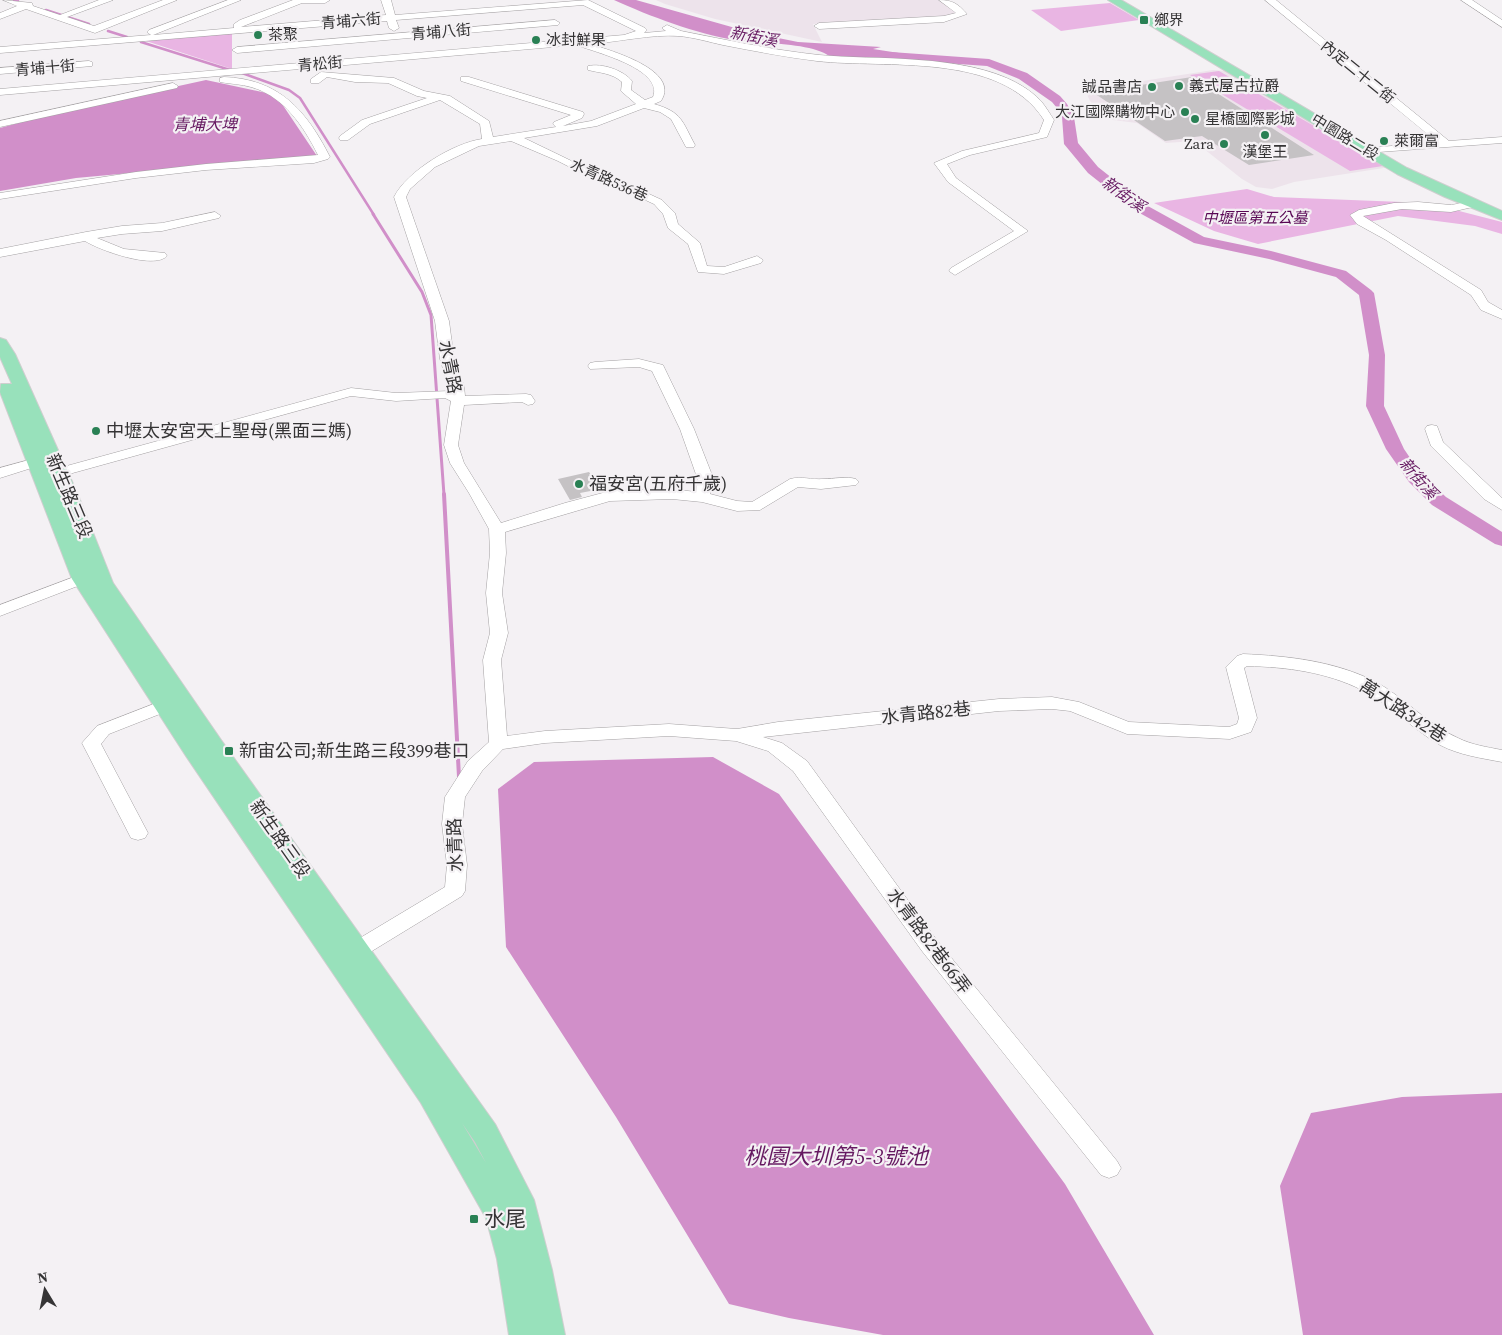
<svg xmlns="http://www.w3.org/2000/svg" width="1502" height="1335" viewBox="0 0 1502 1335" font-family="'Source Serif 4','Noto Sans TC',serif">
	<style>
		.built { fill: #ede3eb }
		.green { fill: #e9b5e3 }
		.water { fill: #d18fc9 }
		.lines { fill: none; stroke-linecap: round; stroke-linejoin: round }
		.stream-far2 { stroke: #d18fc9; stroke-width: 2.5 }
		.stream-far1 { stroke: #d18fc9; stroke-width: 3 }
		.stream { stroke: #d18fc9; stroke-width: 4 }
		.river { fill: #d18fc9; fill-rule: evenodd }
		.building { fill: #c5c2c4 }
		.minor-casing { stroke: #a4a1a3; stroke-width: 1 }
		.major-casing { stroke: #cfcecf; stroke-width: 2 }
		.minor { fill: #fff; fill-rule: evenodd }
		.major { fill: #98e1bb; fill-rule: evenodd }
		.poi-dot { fill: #298054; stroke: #f4f1f4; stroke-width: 2 }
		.labels { text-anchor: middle; stroke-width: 4.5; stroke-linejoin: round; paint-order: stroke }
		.far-poi-label { font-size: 15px; fill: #353435; stroke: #f4f1f4; text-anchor: start }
		.far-street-label { font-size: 15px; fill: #353435; stroke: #f4f1f4 }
		.far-park-label { font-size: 15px; font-style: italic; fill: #590855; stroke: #f4f1f4 }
		.far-water-label { font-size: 16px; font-style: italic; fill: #661961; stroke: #f4f1f4 }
		.street-label { font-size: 18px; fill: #353435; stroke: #f4f1f4 }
		.poi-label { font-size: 18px; fill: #353435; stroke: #f4f1f4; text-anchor: start }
		.near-poi-label { font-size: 21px; fill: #353435; stroke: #f4f1f4; text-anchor: start }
		.near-water-label { font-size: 22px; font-style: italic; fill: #661961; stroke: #f4f1f4 }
	</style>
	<rect width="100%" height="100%" fill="#f4f1f4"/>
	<path class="built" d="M656,0h283l18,12 -8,5 -136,7 9,18 -107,-23 -50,-15z
		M1213,70l13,1 164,96 -96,15 -22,7 -16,-2 -14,-8 -48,-38 -28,2 -29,-20 -24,-3 -14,-8 -9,-11 -5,-11z"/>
	<path class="green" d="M1110,3l29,17 -78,11 -30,-21z
		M228,33l4,1v35l-89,-29z
		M1219,71l164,95 -33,5 -160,-96z
		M1247,189l27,8 154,6 74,19v12l-27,-8 -77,-10 -140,28 -44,-13 -60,-28z"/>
	<path class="water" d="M614,0h22l117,33 45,9 83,5 -8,2 39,6 16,8 -99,-7c-17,-13 -72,-13 -94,-16 -38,-6 -86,-24 -121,-40z
		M206,80l70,15 41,61 -241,22 -76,13v-63l55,-15z
		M713,757l66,37 286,390 89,151h-271l-94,-17 -60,-14 -113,-187 -110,-170 -8,-158 36,-27z
		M1502,1093v242h-199l-23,-149 31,-73 91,-16z"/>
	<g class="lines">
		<path class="stream-far2" d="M14,0l4,1
			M46,10l43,14
			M108,31l19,6
			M141,42l89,28
			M242,73l47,17 11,8 74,117"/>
		<path class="stream-far1" d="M373,214l49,78 9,23 13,180"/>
		<path class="stream" d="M444,494l15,283"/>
		<path class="river" d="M891,52l98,7 38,14 33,23 7,8 7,13 4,26 20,24 48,38 58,32 67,14 75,20 25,19 3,3 11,62 -1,51 20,43 17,25 25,23 56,35v14l-7,-2 -63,-39 -23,-23 -23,-33 -20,-43 3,-51 -10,-60 -23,-18 -67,-18 -75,-16 -58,-32 -48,-38 -24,-29 -2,-27 -5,-9 -5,-6 -33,-23 -32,-13 -100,-7 -2,-3 2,-3z"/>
	</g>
	<path class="building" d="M1192,77l122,78 -65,10 -47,-29 -37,5 -77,-52 34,-6 6,4z
		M589,472l12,17 -21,4 2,4 -12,3 -12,-21z"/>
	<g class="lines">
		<defs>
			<path id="minor" d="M3,0l29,3 1,3 27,9 39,-15h14l-46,17 27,9 69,-26h14l-82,33 -69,-24 -26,10v-6l17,-7z
				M228,0h13l-88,35 81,-7v-4l6,-4 53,-20h37l-5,3h-23l-61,24 145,-12 -5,-15h10l4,15 193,-15 57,28 2,2 -3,3 22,-2 -4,-3 5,-3 14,6c46,9 91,19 138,24 64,6 174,-4 222,46 5,6 9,13 13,19l-7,17 -77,18 -23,9 9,14 72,53 -73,44 -6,-4 2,-3 63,-37 -66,-49 -14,-19 28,-12 77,-18 5,-13c-44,-69 -158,-51 -227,-59 -32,-4 -63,-10 -94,-16 -14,-3 -30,-8 -45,-9 -25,-2 -61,6 -87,8 20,7 90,26 70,57l-7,3c28,8 28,17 41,41l-1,2h-8l-15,-28 -11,-7 -16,-4 -47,18 -73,12 89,43 23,7 26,12 13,13 3,11 22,19 7,23 17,1 33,-11 6,4 -2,3 -37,11 -26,-2 -10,-28 -20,-16 -5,-14 -9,-10 -26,-12 -23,-7 -47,-24 -47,-20 -32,5 -44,21 -25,22 -4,8 43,124 5,38 10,27 1,10 61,-2 5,1 4,6 -2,3 -5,1 -6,-3 -58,3 -6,40 6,18 37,60 64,-20 45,-12 62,-2 24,3 2,-12 -18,-51 -28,-58 -13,-4 -49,2 -2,-3 2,-3 5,-1 44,-3 24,6 31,64 20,51 -4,14 27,7 15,1 38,-23c11,-3 22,1 33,0 11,0 23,-3 33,0l3,3 -3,3 -35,4 -23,-2 -38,23 -23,1 -35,-9 -30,-3 -62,2 -105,31 1,21 -4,40 6,40 -7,27 6,76 38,-5 124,-7 68,5 41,-7 221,-23 53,-2 27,5 50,20 100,5 8,-3 2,-6 -13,-51 11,-11 6,-2c45,2 92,7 133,28 29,16 52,43 82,56 14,7 29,9 44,12v12c-21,-4 -43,-7 -62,-17 -28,-16 -50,-41 -78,-55 -36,-18 -75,-23 -115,-24l-3,2 13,50 -6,14 -21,7 -103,-5 -57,-23 -18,-2 -53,2 -236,26 19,6 25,18 129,178 181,222 4,7 -4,7 -8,3 -8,-3 -179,-224 -129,-180 -25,-20 -32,-10 -67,-5 -124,7 -42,6 -21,22 -17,26 -3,27 5,41 -2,26 -3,5 -108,66 -7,2 -7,-2 -4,-6 4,-6 105,-63 2,-22 -5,-41 3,-27 23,-36 21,-19 -6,-82 7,-27 -4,-40 4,-40 -1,-24 -20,-36 -19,-30 -6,-18 7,-44 -6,-3 -49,3 -45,-5 -300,83h-10l-3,-3 3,-3 310,-85 45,5 54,-2 -10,-32 -5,-38 -41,-124c13,-26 60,-54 88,-58l-2,-15 -40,-24 -70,24 -22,16h-8l-1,-2 1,-2 22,-16 65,-22 -10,-2 -29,-13 -33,-1 -28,-5 -8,6h-8v-4l10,-7 73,6 30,13 26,5 39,25 4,16 63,-10 -3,-3 1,-2 17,-7 -110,-34v-4h8l114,35 1,2 -2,4 -19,8 28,-5 45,-17 -15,-13 1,-9c-10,-9 -22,-9 -34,-12v-4c14,-3 35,4 44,15l-1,9 14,10 8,-3c11,-28 -58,-45 -77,-52l-576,50v-6l624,-54 12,-4 -53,-26 -187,15 3,8 -5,3 -5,-3 -2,-7 -387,32v-6l151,-12 -4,-3 2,-2z
				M939,0c14,0 19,4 28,14l-23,8 -125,7 -5,-3 5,-3 125,-7 12,-3z
				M1265,0h11l173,141 53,-4v6l-137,10 -1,-2 1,-2 4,-1 68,-6z
				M1461,0h11l30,20v7z
				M555,20l5,3 -2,2 -321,28 -5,-3 5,-3z
				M89,61l3,1v4l-92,8v-6z
				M224,77c55,2 82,33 106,80l-2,2 -14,4 -108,7 -70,8 -136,21v-6l136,-21 70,-8 112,-9c-14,-28 -34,-59 -67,-68 -10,-3 -20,-3 -31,-5v-4z
				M173,83l5,3 -1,2 -177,39v-6z
				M1473,201l4,1 2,2 -2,2 -26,6 -49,-3 -39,7 118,74 7,12 14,8v9l-21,-9 -10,-15 -85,-55 -29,-16 -7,-9 9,-5 35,-7 24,-1 33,3z
				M215,212l6,4 -2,2 -57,13 -40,3 -25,4 27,11 41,4 2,3c-13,14 -68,-6 -82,-15l-85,16v-8l86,-17 36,-6 40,-3z
				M1432,425l5,1 6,16 59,56v12l-18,-11 -53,-53 -6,-17 2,-3z
				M36,458l5,1 2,3 -2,3 -41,13v-10z
				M82,574l6,2 2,3 -2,3 -88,34v-11z
				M164,700l6,2 3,4 -3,4 -61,24 -8,10 47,89 -3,5 -7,2 -7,-2 -49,-95 15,-17z"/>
			<path id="major" d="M1108,0h13l286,168 95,43v9l-57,-23 -48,-23z
				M0,338l6,2 9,14 63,141 35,88 108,157 274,384 39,76 18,70 13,65h-56l-12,-76 -11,-41 -65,-115 -235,-347 -114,-177 -72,-187 1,-8h11l-12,-27zM462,1123l13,19 11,21z"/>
		</defs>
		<use href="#minor" class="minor-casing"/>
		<use href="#major" class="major-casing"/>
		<use href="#minor" class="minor"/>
		<use href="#major" class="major"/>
	</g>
	<g class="poi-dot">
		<rect x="1139" y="15" width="10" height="10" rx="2.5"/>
		<circle cx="258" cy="35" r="5"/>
		<circle cx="536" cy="40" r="5"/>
		<circle cx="1179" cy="86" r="5"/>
		<circle cx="1152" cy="87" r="5"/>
		<circle cx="1185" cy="112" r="5"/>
		<circle cx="1195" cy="119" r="5"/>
		<circle cx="1265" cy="135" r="5"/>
		<circle cx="1384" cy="141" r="5"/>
		<circle cx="1224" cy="144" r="5"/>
		<circle cx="96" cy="431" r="5"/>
		<circle cx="579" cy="484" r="5"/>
		<rect x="224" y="746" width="10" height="10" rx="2.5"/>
		<rect x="469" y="1214" width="10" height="10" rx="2.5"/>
	</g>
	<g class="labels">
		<g class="far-poi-label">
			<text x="1154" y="25">鄉界</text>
			<text x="268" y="40">茶聚</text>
			<text x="546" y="45">冰封鮮果</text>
			<text x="1189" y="91">義式屋古拉爵</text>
			<text x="1142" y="92" text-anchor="end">誠品書店</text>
			<text x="1175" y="117" text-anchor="end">大江國際購物中心</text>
			<text x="1205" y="124">星橋國際影城</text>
			<text x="1394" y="146">萊爾富</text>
			<text x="1214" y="149" text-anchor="end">Zara</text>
			<text x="1265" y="157" text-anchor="middle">漢堡王</text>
		</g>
		<g class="far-street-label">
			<text transform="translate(351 21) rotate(-5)" y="5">青埔六街</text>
			<text transform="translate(441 32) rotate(-5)" y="5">青埔八街</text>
			<text transform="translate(320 64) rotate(-5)" y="5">青松街</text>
			<text transform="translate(45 68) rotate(-5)" y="5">青埔十街</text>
			<text transform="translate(1358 72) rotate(39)" y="5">內定二十二街</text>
			<text transform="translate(1345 137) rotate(31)" y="5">中園路二段</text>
			<text transform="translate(609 180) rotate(24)" y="5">水青路536巷</text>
		</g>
		<g class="far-park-label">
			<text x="1255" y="223">中壢區第五公墓</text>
		</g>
		<g class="far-water-label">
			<text transform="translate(754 36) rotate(11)" y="6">新街溪</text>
			<text x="205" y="130">青埔大埤</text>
			<text transform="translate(1124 194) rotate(36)" y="6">新街溪</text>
			<text transform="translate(1419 478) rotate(49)" y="6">新街溪</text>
		</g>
		<g class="street-label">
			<text transform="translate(450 367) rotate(79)" y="6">水青路</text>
			<text transform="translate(69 496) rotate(67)" y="6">新生路三段</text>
			<text transform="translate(1403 711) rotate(33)" y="6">萬大路342巷</text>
			<text transform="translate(926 713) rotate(-6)" y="6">水青路82巷</text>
			<text transform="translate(280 839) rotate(55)" y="6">新生路三段</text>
			<text transform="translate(455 845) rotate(-92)" y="6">水青路</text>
			<text transform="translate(929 941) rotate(53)" y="6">水青路82巷66弄</text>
		</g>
		<g class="poi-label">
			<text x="106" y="437">中壢太安宮天上聖母(黑面三媽)</text>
			<text x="589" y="490">福安宮(五府千歲)</text>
			<text x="239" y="757">新宙公司;新生路三段399巷口</text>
		</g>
		<g class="near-poi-label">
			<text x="484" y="1226">水尾</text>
		</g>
		<g class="near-water-label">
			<text x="836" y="1164">桃園大圳第5-3號池</text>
		</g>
	</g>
	<g transform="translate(45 1290) rotate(350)" stroke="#f4f1f4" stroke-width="4" paint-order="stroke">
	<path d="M0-4L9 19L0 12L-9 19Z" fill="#353435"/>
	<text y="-8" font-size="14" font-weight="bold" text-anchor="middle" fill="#353435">N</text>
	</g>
</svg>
